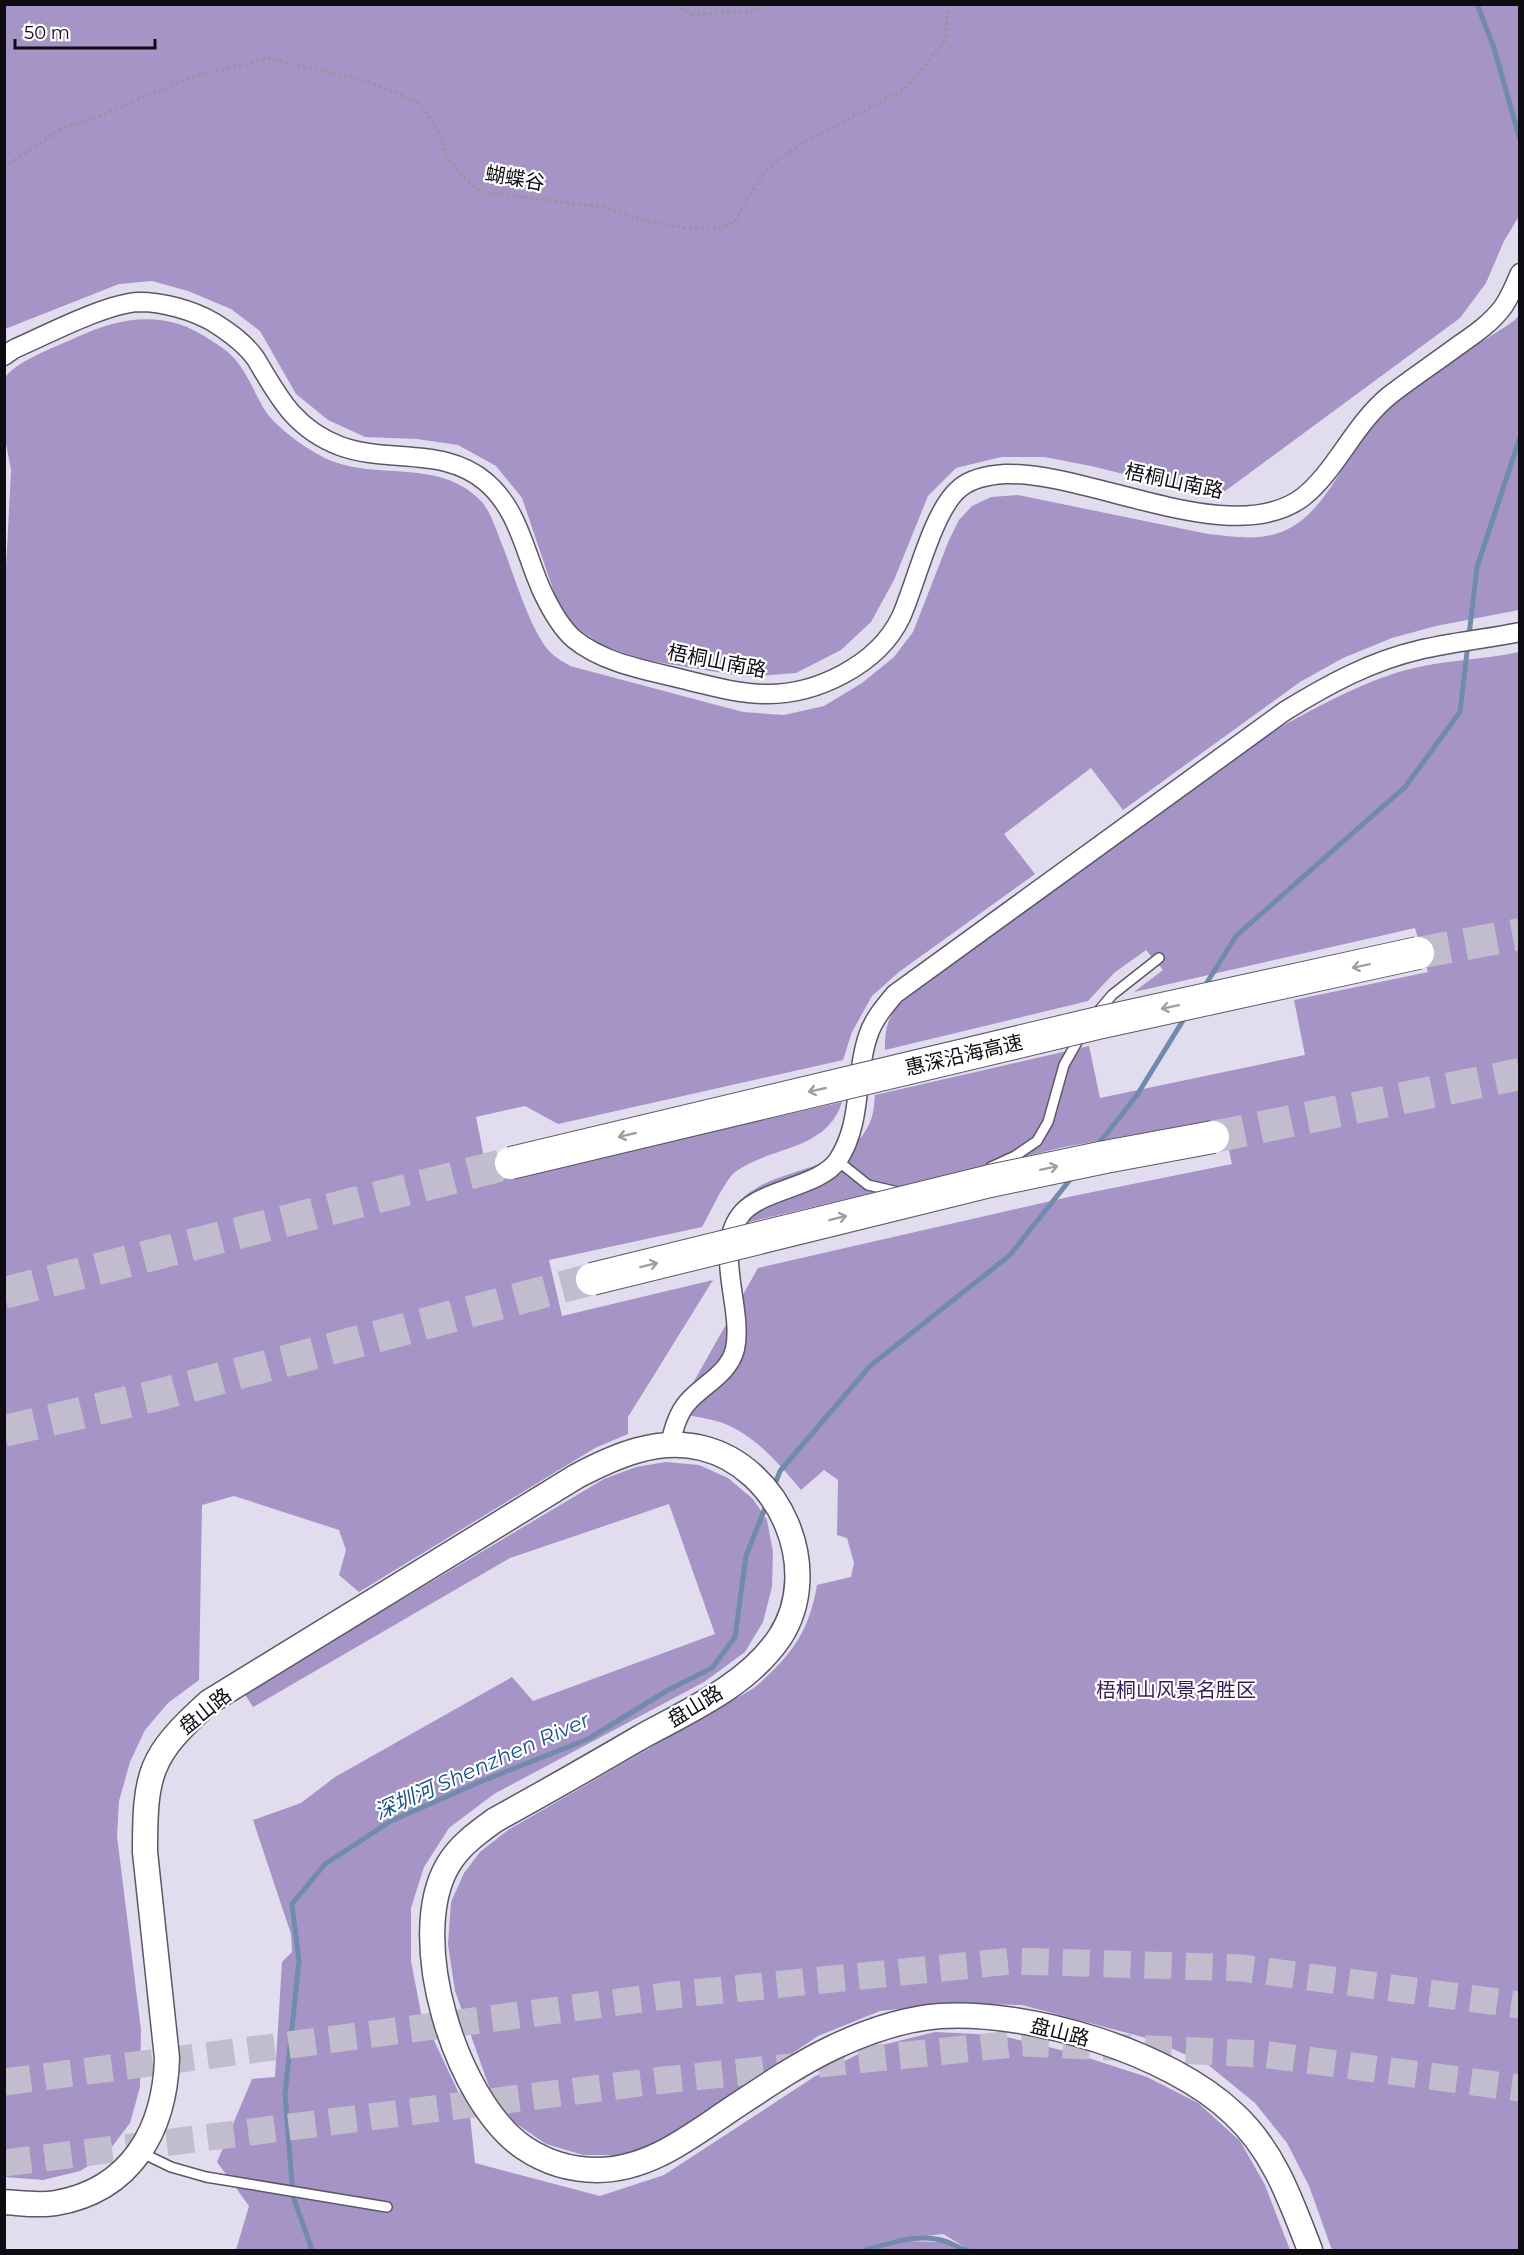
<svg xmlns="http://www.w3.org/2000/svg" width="1524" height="2255" viewBox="0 0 1524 2255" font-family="Montserrat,'Noto Sans SC',sans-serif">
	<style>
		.forest { fill: #a594c5 }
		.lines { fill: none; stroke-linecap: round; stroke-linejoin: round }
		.stream { stroke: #708bab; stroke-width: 5 }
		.primary-tunnel { stroke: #c2bdce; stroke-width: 27; stroke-dasharray: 27 14; stroke-linecap: butt }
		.highway-tunnel { stroke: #c2bdce; stroke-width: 32; stroke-dasharray: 32 16; stroke-linecap: butt }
		.lane-casing { stroke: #5c5768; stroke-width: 12 }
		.street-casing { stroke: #5c5768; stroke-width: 21 }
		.secondary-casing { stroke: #5c5768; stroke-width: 27 }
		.path { stroke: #9994a3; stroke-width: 3; stroke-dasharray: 3 3; stroke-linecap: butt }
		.lane { stroke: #fff; stroke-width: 9 }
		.street { stroke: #fff; stroke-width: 18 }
		.secondary { stroke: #fff; stroke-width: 24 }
		.highway-bridge-casing { stroke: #5c5768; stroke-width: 34; stroke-linecap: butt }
		.highway-bridge { stroke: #fff; stroke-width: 32 }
		.oneway { stroke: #9f9ea0 }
		.labels { text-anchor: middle; stroke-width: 4.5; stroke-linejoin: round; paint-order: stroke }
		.street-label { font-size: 20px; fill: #0e0c12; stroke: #fff }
		.park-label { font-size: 20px; fill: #341b56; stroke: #fff }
		.water-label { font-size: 21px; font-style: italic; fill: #1a5286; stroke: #fff }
	</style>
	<rect width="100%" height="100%" fill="#e2dcef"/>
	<path class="forest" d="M5,4l1514,1v211l-15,25 -18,42 -26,35 -243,179 -126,-31 -47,-9h-43l-45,11 -28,28 -34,84 -23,42 -30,28 -45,23 -49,4 -103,-17 -42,-15 -28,-19 -18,-28 -34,-100 -26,-32 -38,-21 -41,-6 -52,-2 -37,-17 -32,-26 -36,-63 -29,-22 -43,-18 -36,-10 -33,3 -114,45z
		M1519,315v295l-83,16 -44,12 -49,20 -43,24 -177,128 -32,-42 -87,66 31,40 -136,98 -27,24 -20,36 -9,28 -285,64 -33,-18 -49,11 13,65 353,-80c-15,49 -72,44 -107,70 -10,8 -26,43 -33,55l-153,33 13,56 151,-36 -85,137v17l-33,14 -236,144 -20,-17 7,-25 -7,-20 -105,-34 -32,9 -3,175 -31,23 -23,27 -15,32 -11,39 -2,35 24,194 -1,57 -10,36 -25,33 -25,15 -37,9 -38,-3 -1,-1569 7,-138 -7,-37v-54c11,-18 52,-32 71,-41 47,-22 92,-29 137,3 6,4 13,8 18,13 17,16 24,39 36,58 12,17 42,38 61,47 48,22 109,-1 151,39 12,11 17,29 23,44 12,29 29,90 50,111 5,5 13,9 19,13l173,46 41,3 40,-9 38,-23 32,-26 19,-25 36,-92 10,-20 13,-14 19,-9 27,-2 190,39c20,2 44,6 64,1 44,-11 62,-56 86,-90 9,-12 20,-24 30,-35 36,-36 85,-61 127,-90z
		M1519,652v1598h-187l-23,-64 -22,-43 -32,-40 -48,-39 -57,-25 -128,-34 -70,-2 -72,8 -62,25 -154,104 -39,15h-42l-37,-11 -32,-22 -24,-33 -35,-98 -7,-47 3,-42 13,-29 16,-21 28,-22 246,-142c36,-31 55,-55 63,-103l34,-8 3,-14 -7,-25 -10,-3 1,-55 -14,-10 -23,20c-22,-26 -45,-54 -78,-67 -15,-5 -32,-7 -47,-10l82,-145 315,-72 159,-32 -10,-45 -158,28 -331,79c2,-10 5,-23 12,-30 37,-31 104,-24 125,-74 4,-8 4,-19 5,-27l214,-49 11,52 205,-43 -11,-55 134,-28 -13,-44 -281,64 29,-22 -17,-20 -32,23 -26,28 -203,49c-1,-39 14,-46 42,-69l346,-250c43,-23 86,-48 133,-61 37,-10 76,-10 113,-18z
		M666,1462l33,3 29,13 25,21 14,21 6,32 -1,35 -9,35 -18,30 -41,30 -210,112 -45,34 -25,39 -13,41v53l10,52 49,104 5,46 125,33 64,-21 150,-98 56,-29 65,-16 63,3 75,18 74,24 51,26 42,38 25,44 25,65h-320l-27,-16 -52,6 -32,10h-623l13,-44 -32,-44 35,-83 23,-2 7,-115 10,-10 -1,-18 -38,-114 48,-17 34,-26 177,-100 21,24 182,-67 -46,-130 -159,54 -257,149 -9,-14 360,-214 32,-12z
		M903,2241l38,1 23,8h-93z"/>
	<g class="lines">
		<path class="stream" d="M1477,4l17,44 26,92
			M1203,989l33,-53 169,-149 55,-75 17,-145 43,-130
			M1096,1147l41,-52 50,-81
			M773,1489l7,-18 90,-105 140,-111 63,-79
			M312,2250l-19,-54 -8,-102 14,-133 -7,-57 33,-40 66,-43 91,-40 106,-42 80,-49 44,-22 23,-31 11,-81 21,-53
			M866,2250c22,-7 51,-16 75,-10 9,2 17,8 26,10"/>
		<path class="primary-tunnel" d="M4,2082l669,-87 339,-34 230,7 278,37
			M4,2163l660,-83 359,-37 238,11 259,34"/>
		<path class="highway-tunnel" d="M1418,953l102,-19
			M1213,1137l307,-63
			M4,1293l507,-130
			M4,1431l154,-36 434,-116"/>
		<defs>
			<path id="lane" d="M1096,1014l16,-19 47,-37
				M838,1161l30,24 30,7
				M991,1167l24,-11 22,-15 11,-19 16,-57 17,-30
				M140,2152l31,15 35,10 181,30"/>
			<path id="street" d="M4,356l10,-7c32,-14 93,-46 125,-47 24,0 53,8 74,20 16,10 32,21 43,37 23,39 39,70 84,87 49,18 104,0 146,36 33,28 39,72 56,109 8,17 18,36 32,48 32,26 78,32 116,42 25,6 50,13 75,13 51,1 113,-29 136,-77 15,-33 32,-108 59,-129 12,-10 29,-13 45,-14 84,-3 227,77 298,23 33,-26 51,-73 87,-102 22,-17 46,-33 69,-50 16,-11 32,-22 44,-38 7,-10 12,-22 17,-34
				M670,1445c3,-15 7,-30 17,-42 15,-18 42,-29 48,-54 9,-42 -24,-101 8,-137 21,-23 78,-26 95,-52 25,-38 16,-84 30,-124 5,-16 16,-29 27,-42l390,-283c42,-26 86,-50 134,-61 33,-8 67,-11 101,-18"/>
			<path id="secondary" d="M4,2202c17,1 35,4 52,1 75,-13 109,-73 111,-145l-22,-206c0,-79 4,-96 64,-150l368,-226c38,-20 81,-39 125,-28 78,19 122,121 78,189 -32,48 -90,73 -139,100 -48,28 -97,56 -146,83 -18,13 -36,26 -47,45 -43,73 8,235 75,282 22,15 47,23 74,23 50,0 90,-31 130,-58 35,-23 69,-47 107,-65 34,-16 68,-28 106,-31 89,-6 229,36 294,98 40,37 57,87 76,136"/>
		</defs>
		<use href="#lane" class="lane-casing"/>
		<use href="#street" class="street-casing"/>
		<use href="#secondary" class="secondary-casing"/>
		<path class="path" d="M676,4l16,10 55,-2 21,-8
			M4,167l60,-40 28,-8 105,-44 35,-7 34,-10 100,23 27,10 26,12 18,26 10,27 18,24 18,12 120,15 38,13 44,8 34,1 16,-7 12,-23 19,-29 33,-25 107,-57 40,-49 1,-35"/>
		<use href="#lane" class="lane"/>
		<use href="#street" class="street"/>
		<use href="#secondary" class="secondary"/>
		<defs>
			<path id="highway-bridge" d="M511,1163l587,-140 320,-70
				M592,1279l398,-98 115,-24 108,-20"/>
		</defs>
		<use href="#highway-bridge" class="highway-bridge-casing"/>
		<use href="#highway-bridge" class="highway-bridge"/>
	</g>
	<defs><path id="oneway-shaft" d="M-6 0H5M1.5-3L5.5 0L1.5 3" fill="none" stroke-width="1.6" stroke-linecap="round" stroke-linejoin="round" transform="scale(1.5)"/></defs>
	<g class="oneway">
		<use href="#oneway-shaft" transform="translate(1361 966) rotate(168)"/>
		<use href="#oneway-shaft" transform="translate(1170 1007) rotate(168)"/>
		<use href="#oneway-shaft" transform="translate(817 1090) rotate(167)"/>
		<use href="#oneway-shaft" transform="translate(627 1135) rotate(167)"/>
		<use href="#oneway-shaft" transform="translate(1049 1168) rotate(-12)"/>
		<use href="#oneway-shaft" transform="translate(838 1218) rotate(-14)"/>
		<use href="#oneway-shaft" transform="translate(649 1265) rotate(-14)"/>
	</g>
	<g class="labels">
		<g class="street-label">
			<text transform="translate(515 178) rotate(10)" y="7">蝴蝶谷</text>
			<text transform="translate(1174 481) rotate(12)" y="7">梧桐山南路</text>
			<text transform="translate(717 661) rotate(11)" y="7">梧桐山南路</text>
			<text transform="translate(964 1055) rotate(-13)" y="7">惠深沿海高速</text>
			<text transform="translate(695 1706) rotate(-31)" y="7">盘山路</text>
			<text transform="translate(205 1711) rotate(-39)" y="7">盘山路</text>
			<text transform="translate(1060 2032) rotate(14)" y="7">盘山路</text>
		</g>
		<g class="park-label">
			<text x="1176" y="1697">梧桐山风景名胜区</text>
		</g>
		<g class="water-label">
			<text transform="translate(482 1766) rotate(-24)" y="7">深圳河 Shenzhen River</text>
		</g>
	</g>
	<rect width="1524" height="2255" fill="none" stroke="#0e0c12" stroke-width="12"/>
	<path d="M15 39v9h140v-9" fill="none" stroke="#0e0c12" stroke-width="3"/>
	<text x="24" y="39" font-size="18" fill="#0e0c12" stroke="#ffffff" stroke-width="4.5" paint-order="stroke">50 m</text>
</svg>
